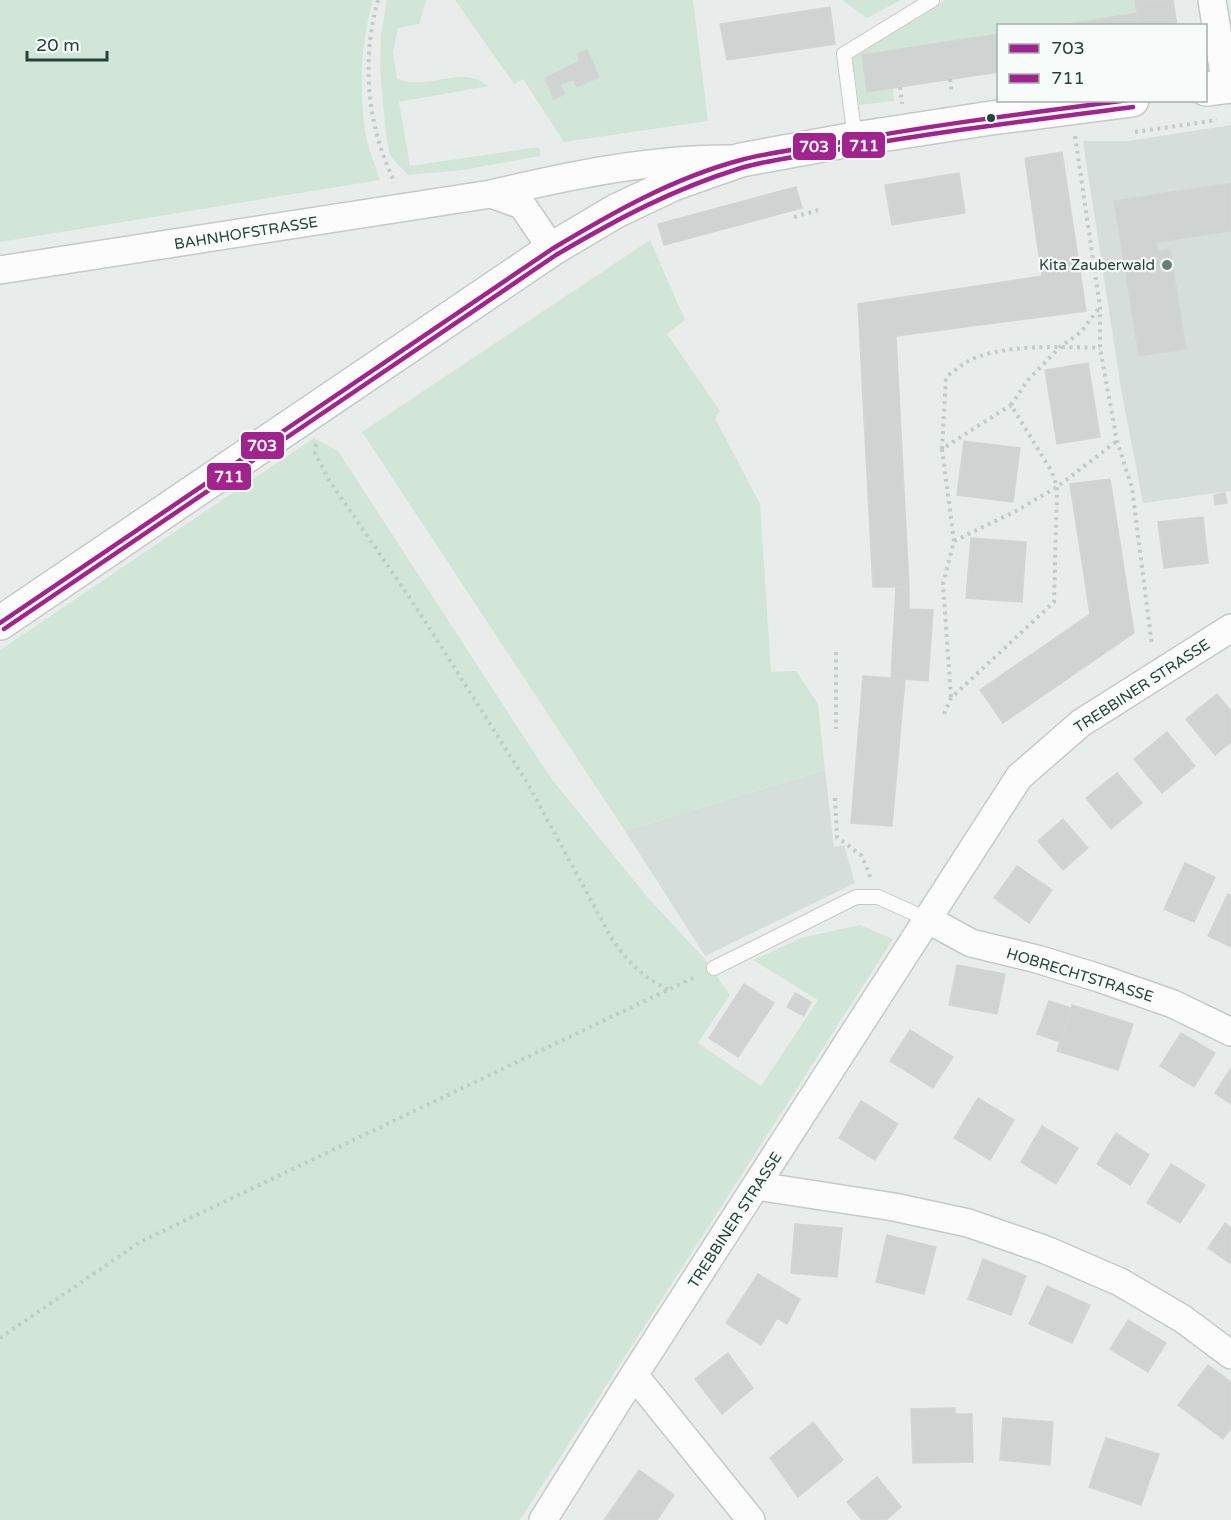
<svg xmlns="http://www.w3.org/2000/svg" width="1231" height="1520" viewBox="0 0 1231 1520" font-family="'Varela Round',sans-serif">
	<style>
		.built { fill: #d6dedb }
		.green { fill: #d1e6d8 }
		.building { fill: #cfd4d2; stroke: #d1d6d4; stroke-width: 1.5 }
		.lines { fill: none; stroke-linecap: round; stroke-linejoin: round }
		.service-casing { stroke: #c5cac8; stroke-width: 16 }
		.minor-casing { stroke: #c5cac8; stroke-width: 30 }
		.secondary-casing { stroke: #c3cbc8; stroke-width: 36 }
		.path { stroke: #c3ccca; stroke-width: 4; stroke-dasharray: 3 4.5; stroke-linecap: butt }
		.service { stroke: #fcfcfc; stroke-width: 14 }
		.minor { stroke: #fcfcfc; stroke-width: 27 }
		.secondary { stroke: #fcfcfc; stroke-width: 33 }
		.bus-1-casing { stroke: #f7fbf9; stroke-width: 9 }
		.bus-2-casing { stroke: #f7fbf9; stroke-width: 9 }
		.bus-1 { stroke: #a2238e; stroke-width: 4.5 }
		.bus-2 { stroke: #a2238e; stroke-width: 4.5 }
		.bus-dot { fill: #24423a; stroke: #f7fbf9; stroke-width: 2 }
		.poi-dot { fill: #697e78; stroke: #f7fbf9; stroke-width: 2 }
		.labels { text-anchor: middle; stroke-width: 4.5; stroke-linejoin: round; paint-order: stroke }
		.street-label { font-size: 15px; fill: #24423a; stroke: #f7fbf9 }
		.poi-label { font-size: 15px; fill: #24423a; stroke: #f7fbf9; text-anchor: end }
		.line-badge { stroke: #f7fbf9; stroke-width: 2 }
		.badge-label { font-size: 16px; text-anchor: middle; font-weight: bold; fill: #fff }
	</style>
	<rect width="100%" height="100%" fill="#e8edeb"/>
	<path class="built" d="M1231,125v366l-88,12 -22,-114 -38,-248h45z
		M825,770l9,77 10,-2 11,38 -150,73 -80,-125z"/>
	<path class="green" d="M0,0h373c-12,43 -14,86 -8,130 2,17 10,34 15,50l-380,62z
		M387,0h41l-2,1 -7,23 -21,4 -5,24 4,26c26,15 67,-15 91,8l-89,16 11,64 128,-19 2,3v6l-77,14 -55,5 -18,-19 -4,-20 -6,-68 1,-32z
		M455,0h238l15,121 -144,21 -41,-63 -9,5z
		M842,0h59l-34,18z
		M945,0h190l2,13 -82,12 -57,1v8l-136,21 5,36 26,-3 1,13 -35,4 -7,-49 12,-12 44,-21z
		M650,240l35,80 -18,14 53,77 -5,7 45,86 11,168 25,-1 22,33 7,66 -200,61 -263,-399z
		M314,438l24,13 212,326 99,122 54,58 27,38 -32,48 63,43 57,-86 -65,-40 51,-23 56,-12 33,14 -373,581h-520v-870z"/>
	<path class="building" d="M1135,0h38l4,26h-38z
		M830,7l5,37 -108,16 -7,-36z
		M1137,13l2,13h-84z
		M998,34v38l-131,20 -5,-37z
		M587,49l12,28 -22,10 -4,-8 -13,6 5,9 -11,5 -9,-21 35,-17 -3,-7z
		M1062,152l24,159 -190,25 13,251h-36l-15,-283 184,-28 -17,-118z
		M959,173l6,40 -73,12 -7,-40z
		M1231,183v48l-74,11 1,9 12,-2 16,100 -47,7 -25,-155z
		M796,187l6,21 -138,37 -6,-21z
		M1088,363l12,74 -43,7 -12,-74z
		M964,441l56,7 -7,54 -56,-7z
		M1110,479l24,154 -131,90 -23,-33 110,-76 -20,-130z
		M1225,493l2,10 -12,2 -1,-10z
		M1203,517l5,46 -44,5 -6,-46z
		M971,538l55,4 -4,60 -56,-4z
		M896,587h13v22l24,1 -5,71 -37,-3z
		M863,676l42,3 -13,147 -41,-3z
		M1217,694l14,17v31l-16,13 -29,-36z
		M1167,732l28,34 -33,27 -28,-34z
		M1117,773l25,30 -31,26 -25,-31z
		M1063,819l25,29 -25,22 -25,-29z
		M1185,863l30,14 -21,45 -30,-13z
		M1017,866l35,24 -23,33 -35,-25z
		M1228,894l3,1v52l-23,-11z
		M957,965l48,9 -8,40 -48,-9z
		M744,984l30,19 -36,54 -29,-19z
		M795,993l16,9 -7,14 -17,-9z
		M1049,1001l22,7 -11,34 -23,-8z
		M1072,1005l61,19 -15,46 -61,-19z
		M910,1030l43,27 -20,31 -43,-27z
		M1181,1033l34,20 -21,34 -34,-21z
		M1231,1068v36l-16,-11z
		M978,1098l36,22 -24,40 -36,-22z
		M861,1101l37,23 -23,36 -36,-22z
		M1042,1126l36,22 -22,36 -35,-22z
		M1116,1133l33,22 -19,30 -33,-21z
		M1171,1164l34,21 -25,38 -33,-20z
		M1225,1223l6,5 -1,35 -22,-15z
		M795,1224l47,4 -5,49 -46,-4z
		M887,1235l49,12 -12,47 -48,-12z
		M983,1259l43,17 -15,39 -43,-16z
		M758,1274l42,25 -13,25 -10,-6 -16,27 -35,-22z
		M1047,1286l43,19 -18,38 -43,-19z
		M1128,1320l38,23 -18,29 -38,-23z
		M728,1353l25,35 -31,26 -27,-35z
		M1208,1365l23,17v46l-8,11 -45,-34z
		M955,1408v6h17l1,48 -60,1 -2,-54z
		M1003,1418l50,4 -3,43 -50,-5z
		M813,1422l30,38 -45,37 -28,-39z
		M1106,1438l53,16 -18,51 -52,-18z
		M639,1470l35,25 -17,25h-53z
		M877,1477l24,30 -15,13h-24l-15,-18z"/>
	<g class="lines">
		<defs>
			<path id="service" d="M855,139l-11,-85 88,-54
				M714,968l142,-71h22l51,23"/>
			<path id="minor" d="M1212,0l14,86
				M491,194l31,11 30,44
				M0,270l491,-76c76,-18 162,-36 240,-35
				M929,920l42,23 66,16 62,19 74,26 58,28
				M757,1186l137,21 74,16 78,27 74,32 63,37 48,36
				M634,1375l117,145
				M543,1520l91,-145 385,-598 62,-54 150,-95"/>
			<path id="secondary" d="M1206,89l25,-3
				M0,623l552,-374 64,-38 57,-27 68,-24 114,-21 136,-21 141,-18"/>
		</defs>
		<use href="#service" class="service-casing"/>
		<use href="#minor" class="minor-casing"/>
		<use href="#secondary" class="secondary-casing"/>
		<path class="path" d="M378,0c-17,60 -11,127 17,183
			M950,79l2,15
			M900,87l2,17
			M1135,132l82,-12
			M1075,136l25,171v41l17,93 15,47 20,158
			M794,217l24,-7
			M316,444l-1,9 14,27 87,127 112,177 84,155c18,25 29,37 57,51
			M942,449l4,-72c7,-5 13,-10 19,-14 33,-20 96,-16 135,-15
			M954,541l62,-30 41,-24 60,-46
			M836,652v77
			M951,697l-8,-113 11,-43 -12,-92 69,-44
			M944,714l7,-16 103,-96 3,-115 -5,-15 -41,-67 17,-25 32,-33 21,-15 18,-24
			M835,798l2,39 25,19 9,23
			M0,1338l140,-96 557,-266"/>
		<use href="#service" class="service"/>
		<use href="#minor" class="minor"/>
		<use href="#secondary" class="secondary"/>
		<defs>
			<path id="bus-1" d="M0,623l552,-374c60,-36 121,-71 189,-89 29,-8 60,-11 90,-16 98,-19 198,-31 297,-44"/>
			<path id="bus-2" d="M4,629l552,-374c61,-36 117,-66 185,-87 30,-9 63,-12 94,-18 99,-18 198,-30 298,-43"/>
		</defs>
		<use href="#bus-1" class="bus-1-casing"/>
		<use href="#bus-2" class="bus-2-casing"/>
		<use href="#bus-1" class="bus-1"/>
		<use href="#bus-2" class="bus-2"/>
	</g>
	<circle class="bus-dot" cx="991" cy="118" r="5"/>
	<circle class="poi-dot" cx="1167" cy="265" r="6"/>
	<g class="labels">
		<g class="street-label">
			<text transform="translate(246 233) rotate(-9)" y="5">BAHNHOFSTRASSE</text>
			<text transform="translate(1142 686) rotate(-33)" y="5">TREBBINER STRASSE</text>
			<text transform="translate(1080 975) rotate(17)" y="5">HOBRECHTSTRASSE</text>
			<text transform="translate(735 1220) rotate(-57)" y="5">TREBBINER STRASSE</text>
		</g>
		<g class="poi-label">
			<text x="1155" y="270">Kita Zauberwald</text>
		</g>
	</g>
	<g class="line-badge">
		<rect x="841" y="131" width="45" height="28" rx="6" fill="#a2238e"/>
		<rect x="792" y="132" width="45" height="29" rx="6" fill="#a2238e"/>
		<rect x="240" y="431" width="45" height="29" rx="6" fill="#a2238e"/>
		<rect x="206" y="462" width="46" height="29" rx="6" fill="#a2238e"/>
	</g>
	<g class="badge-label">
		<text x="864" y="151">711</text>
		<text x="814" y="152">703</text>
		<text x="262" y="451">703</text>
		<text x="229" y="482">711</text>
	</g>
	<rect x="997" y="24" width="210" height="78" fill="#f7fbf9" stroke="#a3b1ad" stroke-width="1.5"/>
	<rect x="1009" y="44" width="30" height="9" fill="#a2238e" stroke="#a3b1ad" stroke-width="1.5"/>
	<text x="1051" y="54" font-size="18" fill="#24423a">703</text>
	<rect x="1009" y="74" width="30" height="9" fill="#a2238e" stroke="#a3b1ad" stroke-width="1.5"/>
	<text x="1051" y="84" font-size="18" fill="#24423a">711</text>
	<path d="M27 51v9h80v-9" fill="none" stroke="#24423a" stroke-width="3"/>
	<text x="36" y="51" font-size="18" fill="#24423a" stroke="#f7fbf9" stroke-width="4.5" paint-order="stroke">20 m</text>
</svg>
